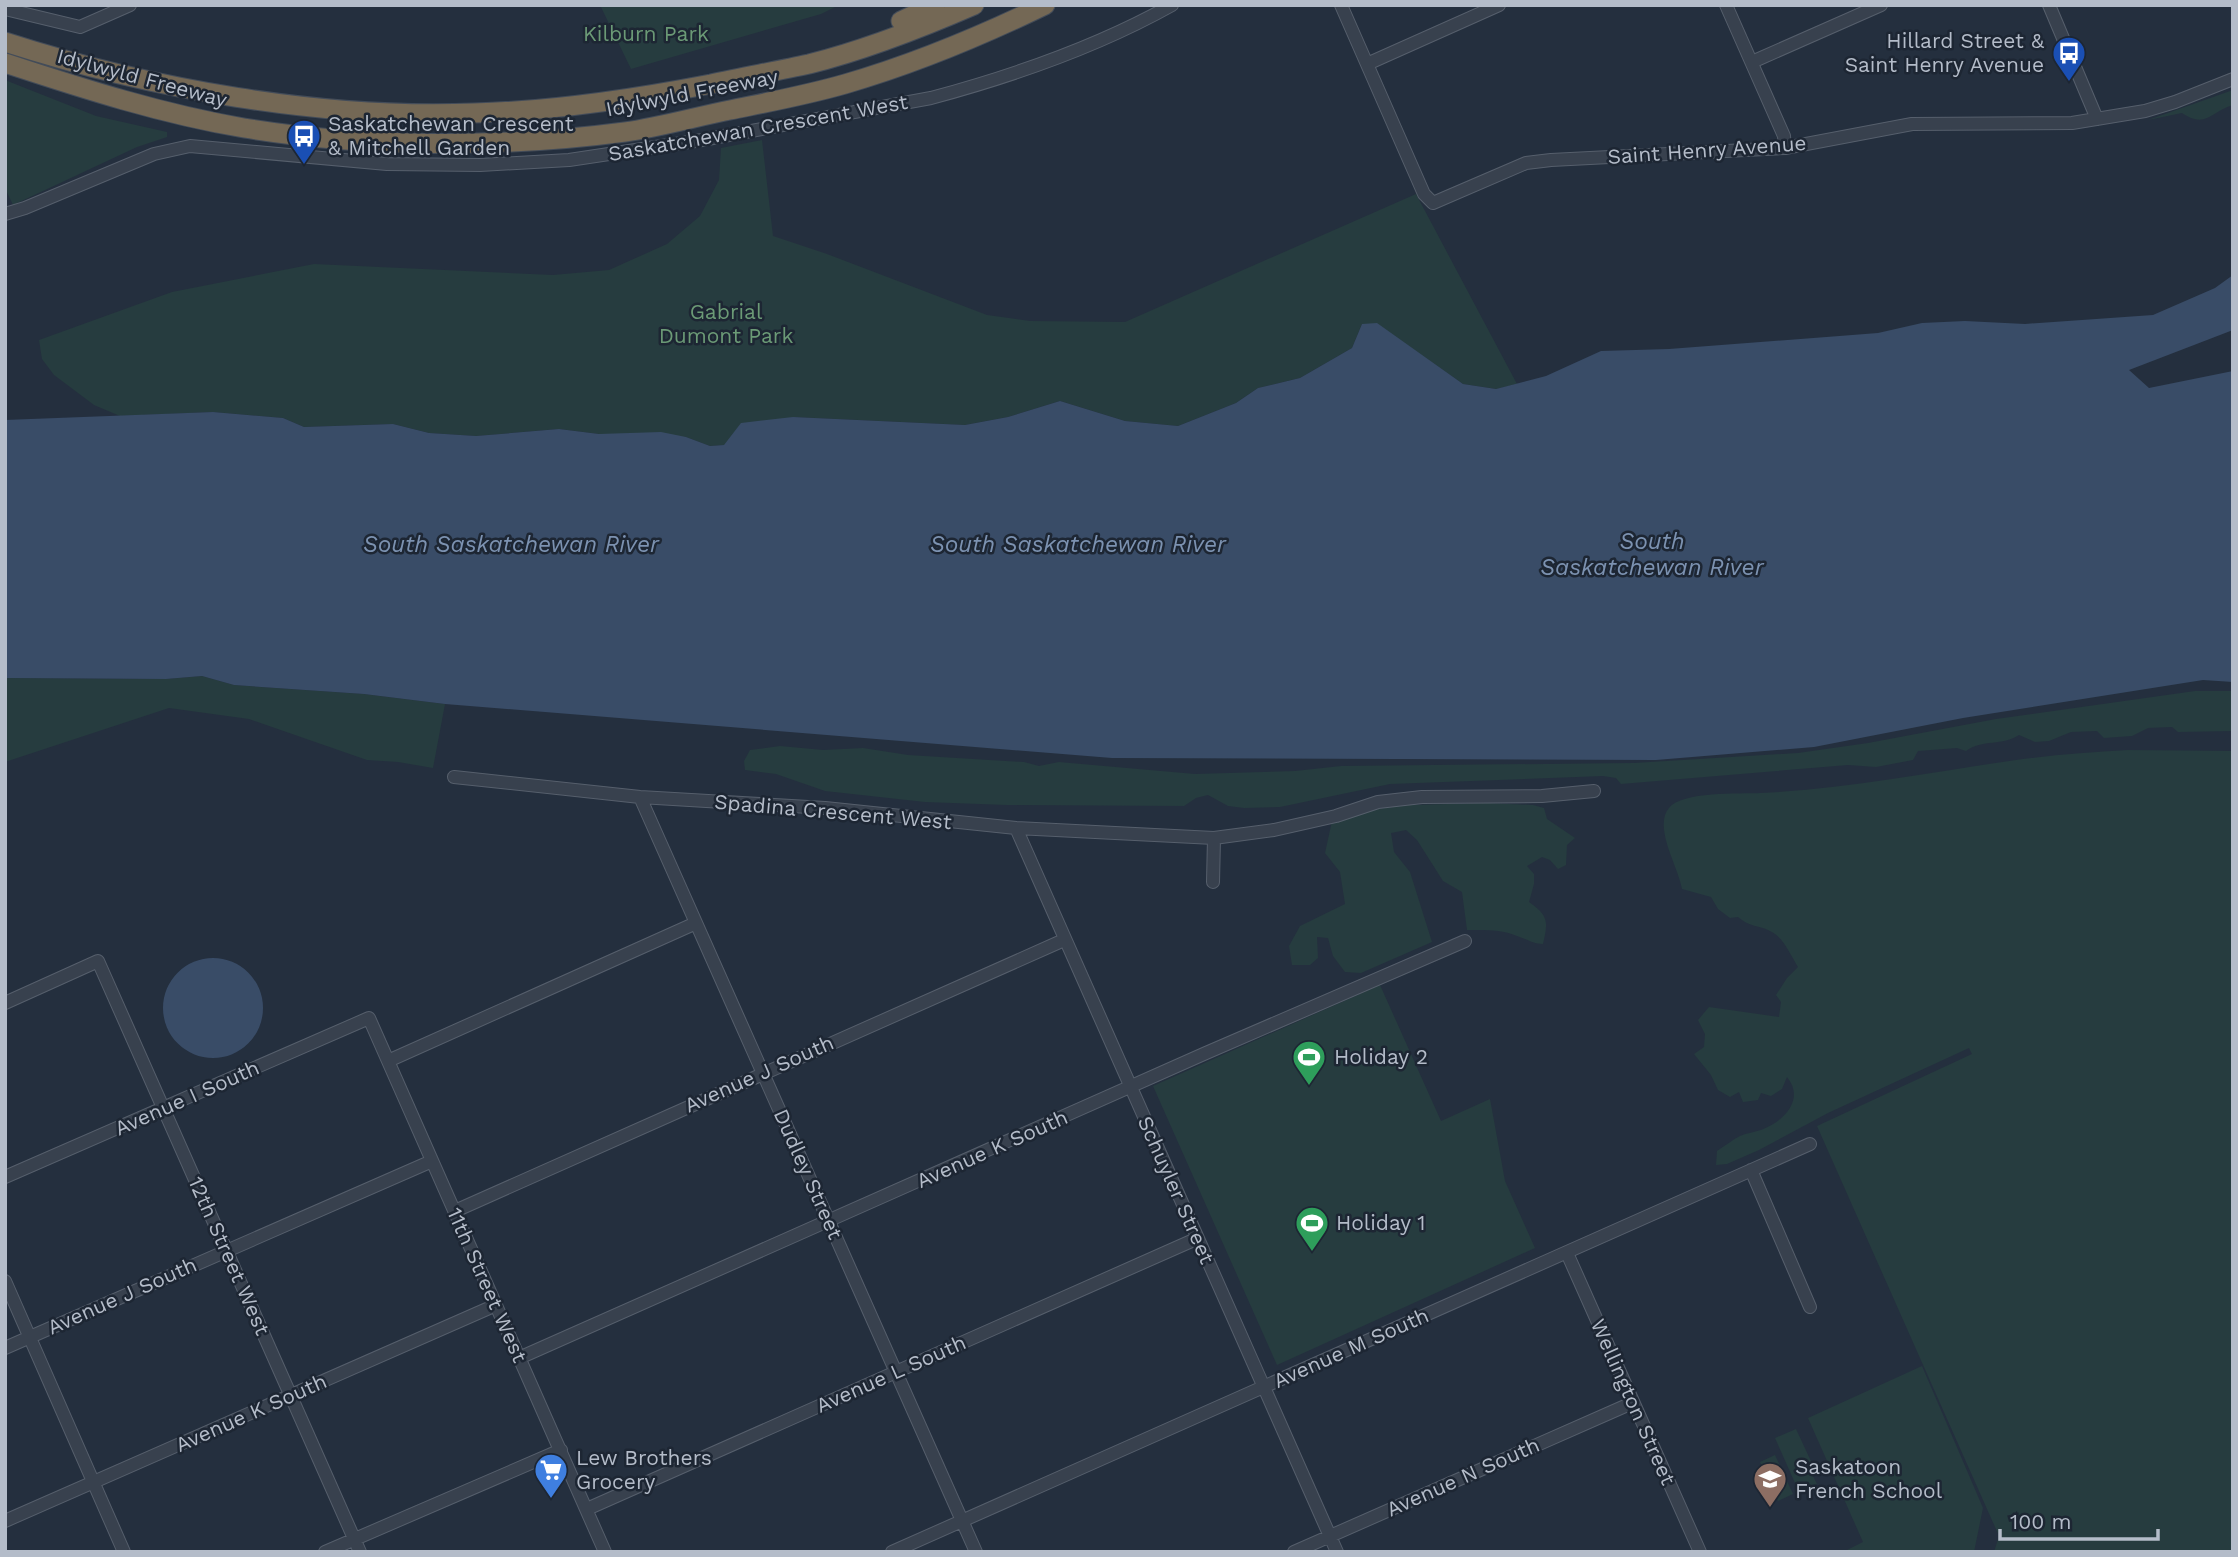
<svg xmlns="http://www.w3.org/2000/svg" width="2238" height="1557" viewBox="0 0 2238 1557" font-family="'Work Sans',sans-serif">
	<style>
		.green { fill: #263c3f }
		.water { fill: #394c67 }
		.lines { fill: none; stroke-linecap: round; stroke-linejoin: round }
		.minor-casing { stroke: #565f6c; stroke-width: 14 }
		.highway-casing { stroke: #434c59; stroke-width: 21 }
		.minor { stroke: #38414e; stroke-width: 12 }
		.highway { stroke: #746855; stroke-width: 19 }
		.labels { text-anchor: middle; stroke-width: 5; stroke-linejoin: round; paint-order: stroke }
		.park-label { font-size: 21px; fill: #6b9a76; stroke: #1d2633 }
		.poi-label { font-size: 21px; fill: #b4bcc9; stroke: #1d2633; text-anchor: start }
		.street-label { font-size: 21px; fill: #b4bcc9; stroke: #1d2633 }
		.water-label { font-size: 23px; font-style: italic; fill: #7c92b1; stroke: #1d2633 }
	</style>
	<rect width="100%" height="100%" fill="#242f3e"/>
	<path class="green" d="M600,5h239l-18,9 -190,55z
		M5,80l91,36 71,16v5l-30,10 -124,58 -8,-17z
		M2233,90v15c-23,7 -27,24 -51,8l-34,7z
		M762,140l11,96 54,18 160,61 43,6 95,1 291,-128 101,190 -21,5 -33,-5 -86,-60h-15l-10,24 -52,30 -42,10 -22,15 -58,23 -53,-5 -65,-20 -52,16 -43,8 -172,-8 -69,28 -14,1 -24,-9 -87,-3 -40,-5 -83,7 -47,-3 -36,-9 -89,3 -21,-9 -70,-6 -93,4 -26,-11 -40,-30 -12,-16 -3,-19 133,-48 142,-28 239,11 56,-5 58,-26 33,-28 19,-36 2,-32z
		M202,676l32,9 130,9 81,10 -12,64 -35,-6 -31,-2 -118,-41 -80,-11 -164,54v-84l161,1z
		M2195,691h38v40l-55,1 -6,-5 -24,1 -16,8 -28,2 -7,-7 -26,1 -22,9 -14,1 -16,-7c-16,11 -37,4 -53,16l-9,-3 -39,3 -5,9 -37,7 -28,-2 -227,19 -5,-6 -13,-2 -213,8 -110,23 -36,1 -16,-2 -20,-11 -12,3 -12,8 -177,-1 -82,-3 -100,-11 -49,-17 -31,-4 -1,-9 6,-11 30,-4 43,4 40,-2 45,7 116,7 15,4 20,-4 136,12 100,-3 46,-5 293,-3 164,-10 70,-10 128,-24z
		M2128,750l105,1v801h-239l5,-16 -182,-410 155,-72 -3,-6 -141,65 -69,37 -32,14 -11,1 1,-14c8,-5 15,-11 23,-15 7,-3 15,-4 21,-6 24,-9 44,-31 26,-53l-5,12 -11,7 -10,-3 -3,7 -15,2 -4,-10 -9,5 -12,-7 -7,-15 -17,-21 10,-7 1,-13 -7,-14 11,-13 70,10 2,-15 -5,-7 11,-17 11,-11c-6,-10 -14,-27 -23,-33 -14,-10 -23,-5 -37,-17l-8,1 -12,-9 -7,-12 -29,-8c-4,-23 -29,-62 -13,-81 13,-17 70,-14 92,-15 86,-4 170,-21 255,-33 37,-5 74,-8 112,-10z
		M1487,803l46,2 11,3 3,11 28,19 -8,7 -1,20 -8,4 -8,-9 -8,-3 -15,9 7,8v10l-5,18c20,14 19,20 14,42 -10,0 -16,-5 -26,-8 -16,-7 -33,-6 -50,-6l-5,-38 -19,-11 -26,-41 -11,-10 -15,3 3,19 16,20 22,70 -71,31 -16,-1 -12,-16 -5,-18 -11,-1 1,21 -8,7h-18l-3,-19 11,-20 45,-22 -5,-32 -15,-19 7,-32 45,-12 32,-4z
		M1380,985l61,136 49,-22 15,82 30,67 -258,117 -124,-279z
		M1922,1366l61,142 -9,44h-131l20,-10 -55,-124z
		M1796,1429l20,43 -4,2 5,10 -18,8 -24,-54z
		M1775,1455l18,39 -15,7 -18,-39z"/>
	<path class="water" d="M2233,275v55l-104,40 20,18 84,-17v311l-30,-2 -240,38 -149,29 -158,13 -544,-2 -667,-54 -81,-10 -130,-9 -32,-9 -36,3 -161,-1v-258l208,-8 70,6 21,9 89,-3 36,9 47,3 83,-7 40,5 62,-2 25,5 24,9 14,-1 17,-22 52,-6 172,8 43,-8 52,-16 65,20 53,5 58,-23 22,-15 42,-10 52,-30 10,-24 15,-1 86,61 33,5 50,-13 55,-25 68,-2 209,-16 44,-10 43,-2 60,3 128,-9 62,-27z
		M163 1008a50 50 0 1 1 100 0a50 50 0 1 1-100 0Z"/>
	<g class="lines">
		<defs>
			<path id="minor" d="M1341,5l83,189 9,9 93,-40 25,-3 234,-12 127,-24 160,-1 73,-12 30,-9 58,-23
				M1726,5l58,131 1,12
				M2049,5l48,114
				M5,9l75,18 50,-22
				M1752,62l129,-57
				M1367,64l132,-59
				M5,214l20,-6 129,-54 36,-8 197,18 93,1 89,-5 133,-20 229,-42c82,-22 166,-51 241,-93
				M454,777l186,20 185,11 191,20 198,10 60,-8 62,-14 42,-14 44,-5 120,-1 52,-5
				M640,797l336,755
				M1016,828l321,724
				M1213,882l1,-44
				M5,1003l93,-42 262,591
				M388,1061l308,-138
				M1751,1170l59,137
				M5,1177l364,-159 236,534
				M455,1211l609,-271
				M1567,1253l133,299
				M5,1281l119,271
				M5,1348l427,-187
				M519,1358l687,-305 259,-112
				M587,1509l609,-270
				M5,1521l491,-216
				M325,1552l236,-102
				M892,1552l918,-408
				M1294,1552l338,-149"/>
			<path id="highway" d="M901,21l34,-16
				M5,42c146,47 316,77 469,71 80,-2 159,-14 237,-29 32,-7 66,-13 98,-20 56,-14 112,-36 165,-59
				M5,63c79,26 157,51 239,65 120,20 260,20 381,4 35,-5 70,-15 105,-22 39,-8 77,-15 115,-26 69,-20 136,-48 200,-79"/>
		</defs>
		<use href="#minor" class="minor-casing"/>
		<use href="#highway" class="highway-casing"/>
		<use href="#minor" class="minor"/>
		<use href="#highway" class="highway"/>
	</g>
	<defs>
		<symbol id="bus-pin" viewBox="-11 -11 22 30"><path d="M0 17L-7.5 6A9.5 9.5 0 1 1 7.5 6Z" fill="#1a4fb4" stroke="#1d2633"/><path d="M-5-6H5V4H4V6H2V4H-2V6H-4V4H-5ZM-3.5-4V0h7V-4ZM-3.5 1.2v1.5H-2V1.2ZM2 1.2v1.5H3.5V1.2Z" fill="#fff"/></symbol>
		<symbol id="stadium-pin" viewBox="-11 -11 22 30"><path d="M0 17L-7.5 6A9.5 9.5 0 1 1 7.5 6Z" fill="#2e9e5b" stroke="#1d2633"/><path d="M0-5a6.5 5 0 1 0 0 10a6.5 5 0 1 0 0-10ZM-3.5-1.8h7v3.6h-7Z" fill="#fff"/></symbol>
		<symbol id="supermarket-pin" viewBox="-11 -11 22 30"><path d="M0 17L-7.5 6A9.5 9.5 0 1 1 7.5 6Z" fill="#3f7fe0" stroke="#1d2633"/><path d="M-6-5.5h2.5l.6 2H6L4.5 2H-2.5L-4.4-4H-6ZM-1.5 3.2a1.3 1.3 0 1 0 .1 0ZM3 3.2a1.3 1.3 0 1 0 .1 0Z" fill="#fff"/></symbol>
		<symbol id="school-pin" viewBox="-11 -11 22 30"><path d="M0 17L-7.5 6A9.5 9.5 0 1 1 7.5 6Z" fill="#8d6e63" stroke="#1d2633"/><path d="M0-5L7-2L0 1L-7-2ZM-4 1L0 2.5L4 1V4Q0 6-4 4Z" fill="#fff"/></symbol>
	</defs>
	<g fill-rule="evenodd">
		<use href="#bus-pin" x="2050" y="34" width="38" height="52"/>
		<use href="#bus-pin" x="285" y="117" width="38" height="52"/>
		<use href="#stadium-pin" x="1290" y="1038" width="38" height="52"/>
		<use href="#stadium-pin" x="1293" y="1204" width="38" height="52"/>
		<use href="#supermarket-pin" x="532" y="1451" width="38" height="52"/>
		<use href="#school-pin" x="1751" y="1460" width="38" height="52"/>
	</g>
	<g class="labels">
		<g class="park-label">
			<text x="646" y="41">Kilburn Park</text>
			<text x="726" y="319">Gabrial<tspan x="726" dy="24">Dumont Park</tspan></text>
		</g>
		<g class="poi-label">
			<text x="2044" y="48" text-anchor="end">Hillard Street &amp;<tspan x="2044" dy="24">Saint Henry Avenue</tspan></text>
			<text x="328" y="131">Saskatchewan Crescent<tspan x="328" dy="24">&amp; Mitchell Garden</tspan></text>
			<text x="1334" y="1064">Holiday 2</text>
			<text x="1336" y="1230">Holiday 1</text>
			<text x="576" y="1465">Lew Brothers<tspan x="576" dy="24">Grocery</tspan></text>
			<text x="1795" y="1474">Saskatoon<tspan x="1795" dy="24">French School</tspan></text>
		</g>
		<g class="street-label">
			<text transform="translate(142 78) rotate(15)" y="7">Idylwyld Freeway</text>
			<text transform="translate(692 93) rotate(-11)" y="7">Idylwyld Freeway</text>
			<text transform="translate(758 128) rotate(-10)" y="7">Saskatchewan Crescent West</text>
			<text transform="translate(1707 150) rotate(-4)" y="7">Saint Henry Avenue</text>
			<text transform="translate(833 812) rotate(5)" y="7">Spadina Crescent West</text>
			<text transform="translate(759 1074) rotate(-24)" y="7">Avenue J South</text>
			<text transform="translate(187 1098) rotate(-24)" y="7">Avenue I South</text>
			<text transform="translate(992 1149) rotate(-24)" y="7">Avenue K South</text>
			<text transform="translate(808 1174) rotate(66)" y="7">Dudley Street</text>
			<text transform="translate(1176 1190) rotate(66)" y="7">Schuyler Street</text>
			<text transform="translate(229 1256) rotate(66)" y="7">12th Street West</text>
			<text transform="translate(487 1285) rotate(66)" y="7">11th Street West</text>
			<text transform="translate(122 1296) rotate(-24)" y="7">Avenue J South</text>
			<text transform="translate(1351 1348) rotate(-24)" y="7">Avenue M South</text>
			<text transform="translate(891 1374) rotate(-24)" y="7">Avenue L South</text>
			<text transform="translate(1633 1402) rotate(66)" y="7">Wellington Street</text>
			<text transform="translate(251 1413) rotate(-24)" y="7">Avenue K South</text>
			<text transform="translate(1463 1477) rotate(-24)" y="7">Avenue N South</text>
		</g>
		<g class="water-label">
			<text x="1652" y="549">South<tspan x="1652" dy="26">Saskatchewan River</tspan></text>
			<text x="511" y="552">South Saskatchewan River</text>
			<text x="1078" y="552">South Saskatchewan River</text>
		</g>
	</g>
	<rect width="2238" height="1557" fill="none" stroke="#b4bcc9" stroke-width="14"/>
	<path d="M2000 1529v10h158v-10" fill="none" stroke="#b4bcc9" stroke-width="3.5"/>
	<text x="2010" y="1529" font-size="21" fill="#b4bcc9" stroke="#1d2633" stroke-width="5" paint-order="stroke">100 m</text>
</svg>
